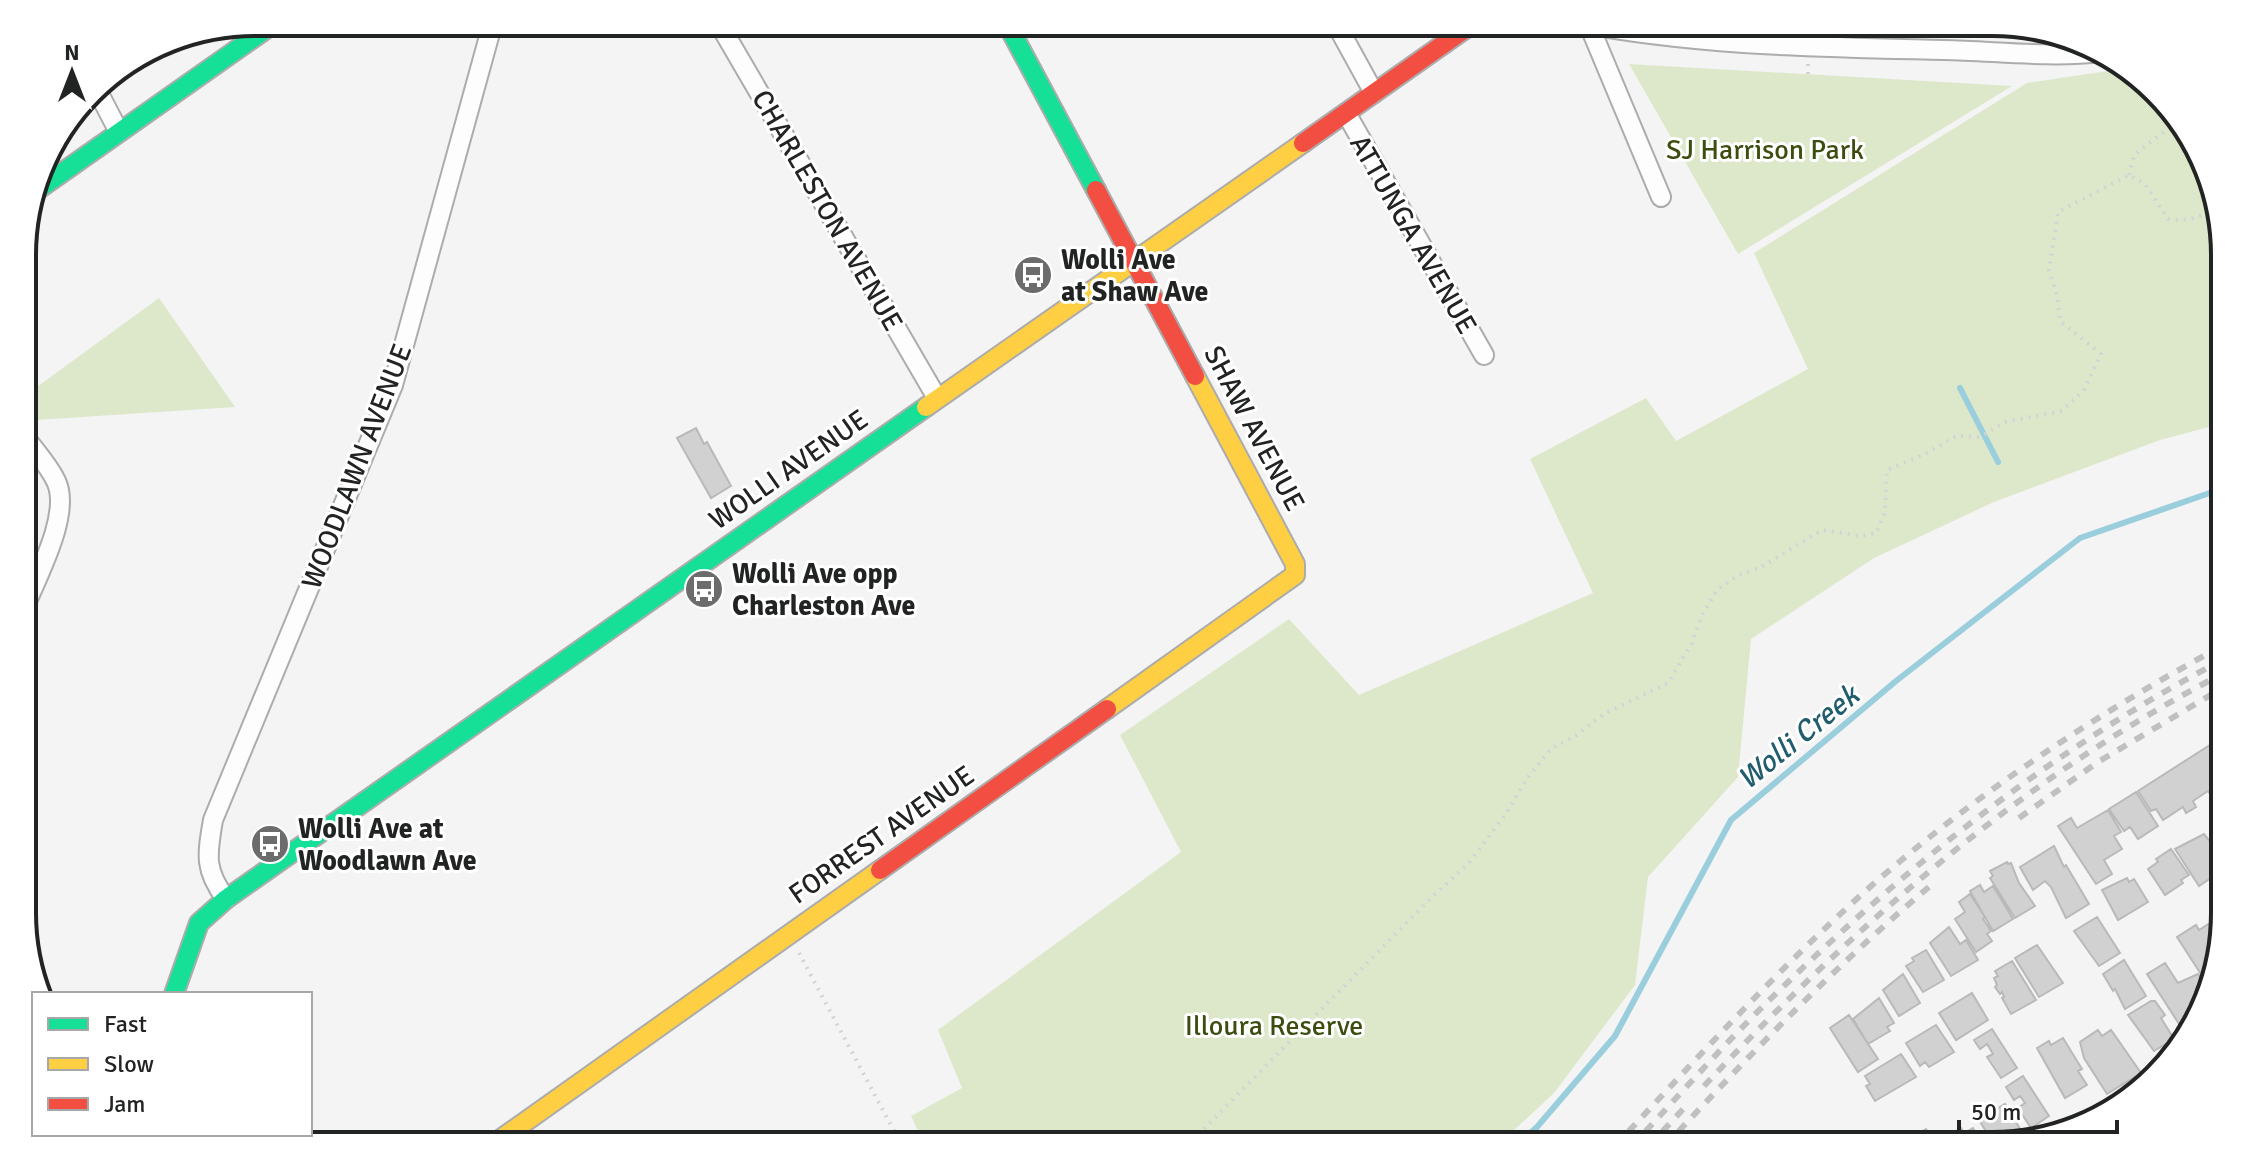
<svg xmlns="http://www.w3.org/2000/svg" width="2247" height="1168" viewBox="0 0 2247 1168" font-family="Signika,sans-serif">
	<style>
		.green { fill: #dde8cb }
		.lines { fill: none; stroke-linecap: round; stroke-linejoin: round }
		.stream { stroke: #9acedd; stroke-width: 6 }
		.building { fill: #d1d1d1; stroke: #b9b9b9; stroke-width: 2 }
		.street-casing { stroke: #acacad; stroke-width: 22 }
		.fast-casing { stroke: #acacad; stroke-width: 22 }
		.slow-casing { stroke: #acacad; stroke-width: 22 }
		.jam-casing { stroke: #acacad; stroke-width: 22 }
		.path { stroke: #d3d3d4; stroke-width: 4; stroke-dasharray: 2 6; stroke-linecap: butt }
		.street { stroke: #fdfdfd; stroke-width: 18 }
		.fast { stroke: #16e098; stroke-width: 18 }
		.slow { stroke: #ffcf43; stroke-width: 18 }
		.jam { stroke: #f24e42; stroke-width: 18 }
		.rail { stroke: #c0c0c0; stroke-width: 6; stroke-dasharray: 10 10; stroke-linecap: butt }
		.labels { text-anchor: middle; stroke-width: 6; stroke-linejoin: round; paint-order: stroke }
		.park-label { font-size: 28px; fill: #3c4d0f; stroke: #fff }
		.street-label { font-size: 28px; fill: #222323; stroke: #fff }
		.poi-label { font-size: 28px; font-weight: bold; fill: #222323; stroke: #fff; text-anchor: start }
		.water-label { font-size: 30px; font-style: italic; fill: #215d6d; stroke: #fff }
		.rim { fill: none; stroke: #222323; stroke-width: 4 }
	</style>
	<rect width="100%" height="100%" fill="#f4f4f4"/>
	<path class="green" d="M1629,64l383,22 -274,168z
		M2121,69l64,56 38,100 1,198 -64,17 -166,62 -120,56 -123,81 -13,138 -90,100 -13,108 -81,108 -57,53h-572l-14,-30 51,-28 -24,-58 243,-178 -61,-117 169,-116 70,76 234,-102 -63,-134 116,-61 30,43 132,-72 -54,-116 273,-170z
		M159,298l76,109 -199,13 -13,-19v-4z"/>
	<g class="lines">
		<path class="stream" d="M1960,388l38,74
			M1516,1146l21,-19 78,-91 116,-216 165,-139 184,-143 144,-50"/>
	</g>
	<path class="building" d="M696,428l8,16 3,-2 24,44 -20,12 -34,-60z
		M2224,736l1,55 -12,7 -5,-7 -15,10 3,6 -10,6 -3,-6 -20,13 -7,-11 -5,2 -13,-20z
		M2136,792l22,34 -20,13 -8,-12 -6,4 -15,-22z
		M2108,810l13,22 -7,4 8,13 -18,11 8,14 -16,10 -38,-58 13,-8 6,10z
		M2204,834l21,26v22l-8,5 -6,-9 -12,8 -24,-37z
		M2054,846l10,21 2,-2 23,39 -23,14 -15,-31 -6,-6 -12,9 -13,-23z
		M2171,849l18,26 -8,5 2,3 -18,12 -17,-26 10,-7 -2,-3z
		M2007,862l1,2 3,-1 8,20 16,23 -20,12 -25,-40 3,-2 -3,-5z
		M2127,878l2,4 5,-3 14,23 -30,18 -16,-30z
		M1980,885l4,7 9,-6 20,33 -20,12 -23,-40z
		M1970,894l15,23 -2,2 8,12 -4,3 5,7 -16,11 -21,-33 10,-7 -6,-10z
		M2097,917l23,36 -21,13 -25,-35z
		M2213,921l8,11 -13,53 -31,-48 19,-12 3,5z
		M1949,927l11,17 6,-4 12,20 -27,16 -21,-33z
		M2037,945l26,38 -24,14 -24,-39z
		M1926,950l18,30 -21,12 -17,-26 8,-5 -2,-3z
		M2124,960l22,36 -21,13 -10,-20 -2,2 -10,-17z
		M2012,961l24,39 -25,14 -9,-16 2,-1 -2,-5 -2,2 -5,-7 2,-2 -3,-7 4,-2 -3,-5z
		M2165,963l13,20 20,-9 9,14 -5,8 3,4 -2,9 -24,15 -32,-50z
		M1903,974l17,29 -21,13 -16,-26z
		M1972,993l16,27 -32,20 -17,-27z
		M1879,998l15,25 -7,4 3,4 -22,13 -15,-25z
		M2151,1001h4l10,14 -4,3 13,21 -20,12 -26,-36z
		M1849,1015l29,44 -20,13 -28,-44z
		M1936,1025l18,27 -25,15 -4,-5 -5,4 -14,-23z
		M1992,1029l25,39 -16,10 -14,-21 6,-3 -6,-10 -7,5 -6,-9z
		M2098,1030l4,6 9,-6 30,43 -34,21 -23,-36 -4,-16z
		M2063,1038l19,31 -4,2 9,14 -22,13 -28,-50 12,-7 2,4z
		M1901,1054l15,23 -41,24 -9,-15 4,-2 -5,-8z
		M2023,1076l26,40 -18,12 -13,-20 7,-5 -5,-7 -6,4 -8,-13z
		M2005,1104l17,28 -5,3 3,4 -8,5 -17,2 -16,-26z
		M1961,1128l3,5 9,-5 11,18h-31l-6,-10z
		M1926,1129l10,17h-14l-7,-11z"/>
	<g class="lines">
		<defs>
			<path id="street" d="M718,22l219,376
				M1335,22l39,71
				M1575,22c121,24 245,25 369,28 52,1 106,8 158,2
				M1589,25l72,172
				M96,88l23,44
				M1346,113l138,242
				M23,434c10,15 25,30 33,47 16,33 -20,97 -33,130
				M226,899c-22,-29 -19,-44 -13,-79l180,-435 100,-363"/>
			<path id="fast" d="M1006,22l90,168
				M36,191l240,-169
				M174,994l25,-71 27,-24 700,-492"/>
			<path id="slow" d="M926,407l377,-264
				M1107,709l188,-134v-11l-100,-188
				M491,1146l389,-276"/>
			<path id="jam" d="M1303,143l172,-121
				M1096,190l99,186
				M880,870l227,-161"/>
		</defs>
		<use href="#street" class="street-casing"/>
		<use href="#fast" class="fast-casing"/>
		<use href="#slow" class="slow-casing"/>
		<use href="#jam" class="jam-casing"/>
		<path class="path" d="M1968,22l6,9
			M1808,74v-10
			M2129,175l5,-20 45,-35
			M799,953l103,193
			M1187,1146l245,-249 36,-33 39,-52 21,-35 24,-29 22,-11 30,-23 64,-31 24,-40 10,-28 15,-25 20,-14 24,-9 61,-37 39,6 15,-3 9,-20 2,-43 38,-16 31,-18 24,1 25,-15 57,-11 22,-21 17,-36 -41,-33 -3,-26 -8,-25 9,-58 71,-37 16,9 23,35c17,2 35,0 47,-14"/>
		<use href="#street" class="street"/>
		<use href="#fast" class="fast"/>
		<use href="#slow" class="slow"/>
		<use href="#jam" class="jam"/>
		<path class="rail" d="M2019,818l79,-56 126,-75
			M1704,1086c151,-161 322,-311 520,-413
			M1615,1146c83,-89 164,-178 255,-259 107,-94 229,-175 354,-242
			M1632,1146c51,-55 101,-112 155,-163 130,-126 276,-240 437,-324
			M1649,1146l36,-39
			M1665,1146c86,-93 174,-184 271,-265"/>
	</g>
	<defs>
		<symbol id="bus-disc" viewBox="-11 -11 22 22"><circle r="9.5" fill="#6c6c6c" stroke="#fff"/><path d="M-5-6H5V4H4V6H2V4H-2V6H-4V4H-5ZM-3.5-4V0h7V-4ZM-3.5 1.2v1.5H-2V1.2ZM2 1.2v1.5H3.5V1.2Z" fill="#fff"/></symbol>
	</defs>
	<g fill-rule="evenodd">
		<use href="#bus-disc" x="1011" y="253" width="44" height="44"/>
		<use href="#bus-disc" x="682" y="567" width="44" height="44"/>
		<use href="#bus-disc" x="248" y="822" width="44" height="44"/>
	</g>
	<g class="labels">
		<g class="park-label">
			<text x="1765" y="159">SJ Harrison Park</text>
			<text x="1274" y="1035">Illoura Reserve</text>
		</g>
		<g class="street-label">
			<text transform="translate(828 210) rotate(60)" y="10">CHARLESTON AVENUE</text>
			<text transform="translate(1414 234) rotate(60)" y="10">ATTUNGA AVENUE</text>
			<text transform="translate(1255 428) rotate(62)" y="10">SHAW AVENUE</text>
			<text transform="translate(356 466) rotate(-69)" y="10">WOODLAWN AVENUE</text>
			<text transform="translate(788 469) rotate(-35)" y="10">WOLLI AVENUE</text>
			<text transform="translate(881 834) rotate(-35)" y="10">FORREST AVENUE</text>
		</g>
		<g class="poi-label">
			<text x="1061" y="269">Wolli Ave<tspan x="1061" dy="32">at Shaw Ave</tspan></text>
			<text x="732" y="583">Wolli Ave opp<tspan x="732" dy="32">Charleston Ave</tspan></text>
			<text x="298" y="838">Wolli Ave at<tspan x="298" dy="32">Woodlawn Ave</tspan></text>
		</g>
		<g class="water-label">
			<text transform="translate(1798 737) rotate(-39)" y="10">Wolli Creek</text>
		</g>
	</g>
	<path d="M0 0H2247V1168H0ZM255 36H1992A219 219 0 0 1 2211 255V913A219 219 0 0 1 1992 1132H255A219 219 0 0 1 36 913V255A219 219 0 0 1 255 36Z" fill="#fff" fill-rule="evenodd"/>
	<path class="rim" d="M255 36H1992A219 219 0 0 1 2211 255V913A219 219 0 0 1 1992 1132H255A219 219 0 0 1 36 913V255A219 219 0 0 1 255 36Z"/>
	<rect x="32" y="992" width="280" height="144" fill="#ffffff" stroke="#a7a7a7" stroke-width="2"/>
	<rect x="48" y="1018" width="40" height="12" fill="#16e098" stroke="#a7a7a7" stroke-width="2"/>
	<text x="104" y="1032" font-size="24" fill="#222323">Fast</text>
	<rect x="48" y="1058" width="40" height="12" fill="#ffcf43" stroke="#a7a7a7" stroke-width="2"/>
	<text x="104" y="1072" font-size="24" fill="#222323">Slow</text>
	<rect x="48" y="1098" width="40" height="12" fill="#f24e42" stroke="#a7a7a7" stroke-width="2"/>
	<text x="104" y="1112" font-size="24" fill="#222323">Jam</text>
	<g transform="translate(72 72)" stroke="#ffffff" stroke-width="6" paint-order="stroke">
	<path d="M0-6L14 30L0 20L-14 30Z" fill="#222323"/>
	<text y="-12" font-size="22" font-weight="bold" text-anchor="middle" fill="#222323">N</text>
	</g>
	<path d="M1959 1120v12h158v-12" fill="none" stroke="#222323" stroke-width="4"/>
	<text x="1971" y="1120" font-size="24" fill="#222323" stroke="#ffffff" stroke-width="6" paint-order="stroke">50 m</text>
</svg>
